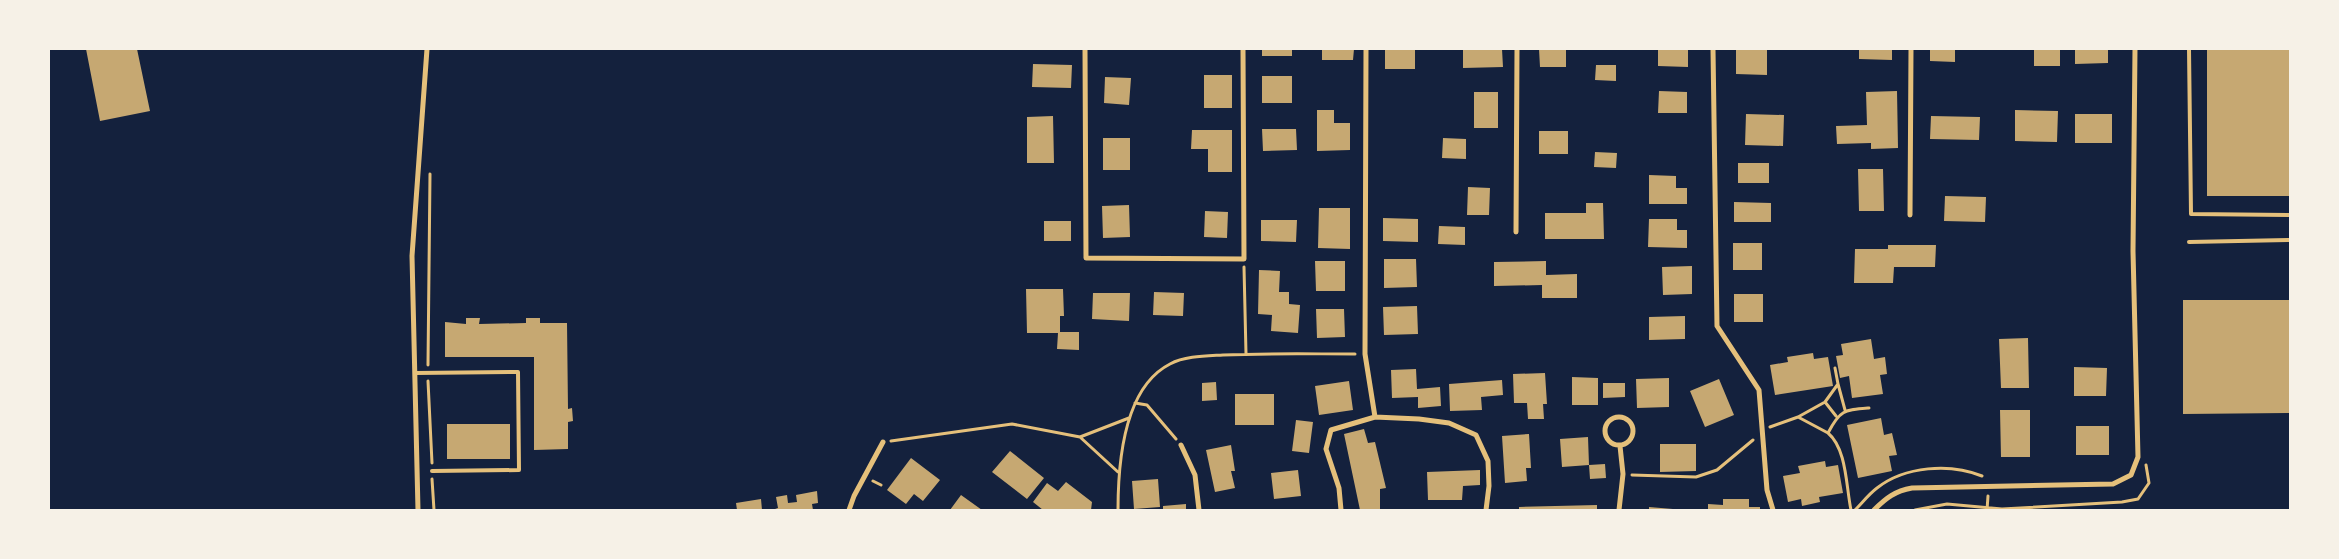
<svg xmlns="http://www.w3.org/2000/svg" width="2339" height="559" viewBox="0 0 2339 559" font-family="Manrope,sans-serif">
	<style>
		.building { fill: #c6a872 }
		.lines { fill: none; stroke-linecap: round; stroke-linejoin: round }
		.path { stroke: #e5c07b; stroke-width: 3 }
		.service { stroke: #e5c07b; stroke-width: 4 }
		.minor { stroke: #e5c07b; stroke-width: 5 }
	</style>
	<rect width="100%" height="100%" fill="#14213d"/>
	<path class="building" d="M86,49h51l13,62 -50,10z
		M1262,49h30v7h-30z
		M1322,49h32l-1,11h-31z
		M1385,49h30v20h-30z
		M1463,49h39l1,18 -40,1z
		M1539,49h27v18h-26z
		M1658,49h30v18l-30,-1z
		M1859,49h33v11l-33,-1z
		M1930,49h25v13l-25,-1z
		M2034,49h26v17h-26z
		M2075,49h33v14l-33,1z
		M2207,49h83v147h-83z
		M1736,50h31v25l-31,-1z
		M1033,64l39,1 -1,23 -39,-1z
		M1596,65h20v16l-21,-1z
		M1204,75h28v33h-28z
		M1262,76h30v27h-30z
		M1105,77l26,1 -2,27 -25,-2z
		M1659,91l28,1v21h-29z
		M1897,91l1,57 -27,1v-6l-34,1 -1,-18 31,-1 -1,-33z
		M1474,92h24v36h-24z
		M1317,110h17v13h16v27l-33,1z
		M2015,110l43,1 -1,31 -42,-1z
		M1746,114l38,1 -1,31 -38,-1z
		M2075,114h37v29h-37z
		M1053,116l1,47h-27v-46z
		M1931,116l49,1 -1,23 -49,-1z
		M1262,129h34l1,21 -34,1z
		M1192,130h40v42h-24v-23h-17z
		M1539,131h29v23h-29z
		M1103,138h27v32h-27z
		M1443,138l23,1v20l-24,-1z
		M1595,152l22,1 -1,15 -22,-1z
		M1738,163h31v20h-31z
		M1858,169h25l1,42h-25z
		M1649,175l27,1v12h11v16h-38z
		M1468,187l22,1 -1,27h-22z
		M1945,196l41,1 -1,25 -41,-1z
		M1734,202l37,1v19h-37z
		M1586,203h17l1,36h-59v-26h41z
		M1129,205l1,32 -27,1 -1,-32z
		M1319,208h31v41l-32,-1z
		M1205,211l23,1 -1,26 -23,-1z
		M1383,218l35,1v23l-35,-1z
		M1649,219h28v11h10v18l-39,-1z
		M1261,220h36l-1,22 -35,-1z
		M1044,221h27v20h-27z
		M1439,226l26,1v18l-27,-1z
		M1733,243h29v27h-29z
		M1888,245h48l-1,22h-41l-1,16h-39l1,-34h33z
		M1384,259h32l1,28 -33,1z
		M1315,261h30v30h-29z
		M1546,261v14l31,-1v24h-35v-13l-48,1v-24z
		M1692,266v28l-29,1 -1,-28z
		M1259,270l21,1 -1,21h10v12l11,1 -2,28 -27,-2 1,-16 -14,-1z
		M1026,289h37l1,27h-4v16h19v18l-22,-1 1,-16h-31z
		M1154,292l30,1 -1,23 -30,-1z
		M1093,293h37l-1,28 -37,-2z
		M1734,294h29v28h-29z
		M2183,300h107v113l-107,1z
		M1417,306l1,28 -34,1 -1,-28z
		M1316,309h28l1,28 -28,1z
		M1685,316v23l-36,1v-23z
		M466,318h14l-1,6 47,-1v-5h14v5h27l1,86 4,-1 1,13 -5,1v27l-34,1v-93h-89v-35l21,2z
		M2028,338l1,50h-28l-2,-49z
		M1871,339l3,20 11,-2 2,17 -7,1 3,19 -31,4 -3,-22 -9,2 -4,-22 7,-1 -2,-11z
		M1813,353l1,6 14,-2 5,29 -58,9 -5,-30 18,-3 -1,-5z
		M2074,367l33,1 -1,28h-32z
		M1416,369l1,20 23,-2 1,19 -23,2v-11l-26,1 -1,-28z
		M1545,373l2,31h-4l1,15h-16l-1,-16h-13l-1,-29z
		M1572,377l26,1v27h-26z
		M1669,378v29l-32,1 -1,-29z
		M1719,379l15,36 -29,12 -15,-36z
		M1502,380l1,15 -22,2 1,13 -32,1 -1,-27z
		M1349,381l4,29 -34,5 -4,-29z
		M1216,382l1,18 -15,1v-18z
		M1603,383h22v14l-22,1z
		M1235,394h39v31h-39z
		M2000,410h30v47h-29z
		M1881,418l3,17 8,-2 5,22 -8,1 3,15 -34,7 -11,-53z
		M1296,420l17,2 -4,31 -17,-2z
		M447,424h63v35h-63z
		M2076,426h33v29h-33z
		M1364,429l4,14 7,-1 11,46 -6,1v21h-20l-16,-76z
		M1529,434l2,34h-5l1,13 -22,2 -3,-47z
		M1588,437l1,28 -27,2 -2,-28z
		M1660,444h36v27l-36,1z
		M1231,445l4,26h-4l4,17 -20,4 -9,-42z
		M1010,451l34,27 -17,21 -35,-27z
		M911,458l29,22 -17,21 -9,-7 -8,10 -19,-14z
		M1825,461l1,6 12,-2 5,28 -24,4 1,5 -18,4 -1,-7 -13,3 -5,-26 17,-3 -2,-7z
		M1605,464l1,14 -16,1 -1,-14z
		M1298,470l3,26 -27,3 -3,-26z
		M1480,470v15l-17,1 -1,14h-34l-1,-28z
		M1158,479l2,28 -26,2 -2,-28z
		M1066,482l26,20 -1,8h-48l-10,-8 14,-19 11,8z
		M817,491l1,12 -6,1 1,6h-41l6,-2 -2,-11 11,-2 1,8 9,-1 -1,-7z
		M961,495l21,15h-32z
		M761,499l1,11h-25l-1,-7z
		M1723,499h26v8h11v3h-52v-6l15,1z
		M1186,504v6h-23v-4z
		M1597,505v5h-78v-3z
		M1649,507l24,2v1h-24z"/>
	<g class="lines">
		<path class="path" d="M1244,267l2,87
			M428,365l2,-191
			M428,381l4,82
			M1838,384l7,26
			M1825,402l11,14
			M1135,403l12,2 29,34
			M1798,417l27,-15 13,-18 -3,-16
			M1770,427l28,-10 30,16c12,-23 16,-23 41,-25
			M1828,433c19,16 18,54 23,77
			M1080,437l49,-19
			M891,441l121,-17 68,13 38,35
			M1632,475l64,2 21,-7 36,-30
			M432,479l2,31
			M873,481l8,4
			M1118,510c0,-46 5,-122 52,-146 15,-8 36,-8 53,-9 44,-2 88,-1 132,-1
			M1855,510c7,-7 14,-16 22,-22 28,-22 73,-25 105,-12
			M1915,510l32,-6 55,5 120,-7 16,-3 11,-16 -3,-18
			M1987,510l1,-14"/>
		<path class="service" d="M2189,49l2,165 99,1
			M2189,242l101,-2
			M415,373l103,-1 1,98 -87,1"/>
		<path class="minor" d="M1085,49l1,209 158,1 -1,-210
			M1366,49l-1,305 10,63
			M1713,49l4,277 42,64 8,100 6,20
			M1910,215l1,-166
			M1516,232l1,-183
			M1605 431a14 14 0 1 1 28 0a14 14 0 1 1-28 0Z
			M1181,445l14,30 4,35
			M418,510l-6,-254 15,-207
			M849,510l5,-14 29,-54
			M1341,510l-2,-22 -13,-39 5,-19 44,-13 44,2 30,4 27,12 12,26 1,25 -3,24
			M1619,510l4,-36 -3,-28
			M1874,510c12,-12 21,-19 38,-22l201,-4 18,-9 7,-18 -5,-206 2,-202"/>
	</g>
	<rect width="2339" height="559" fill="none" stroke="#f6f1e7" stroke-width="100"/>
</svg>
